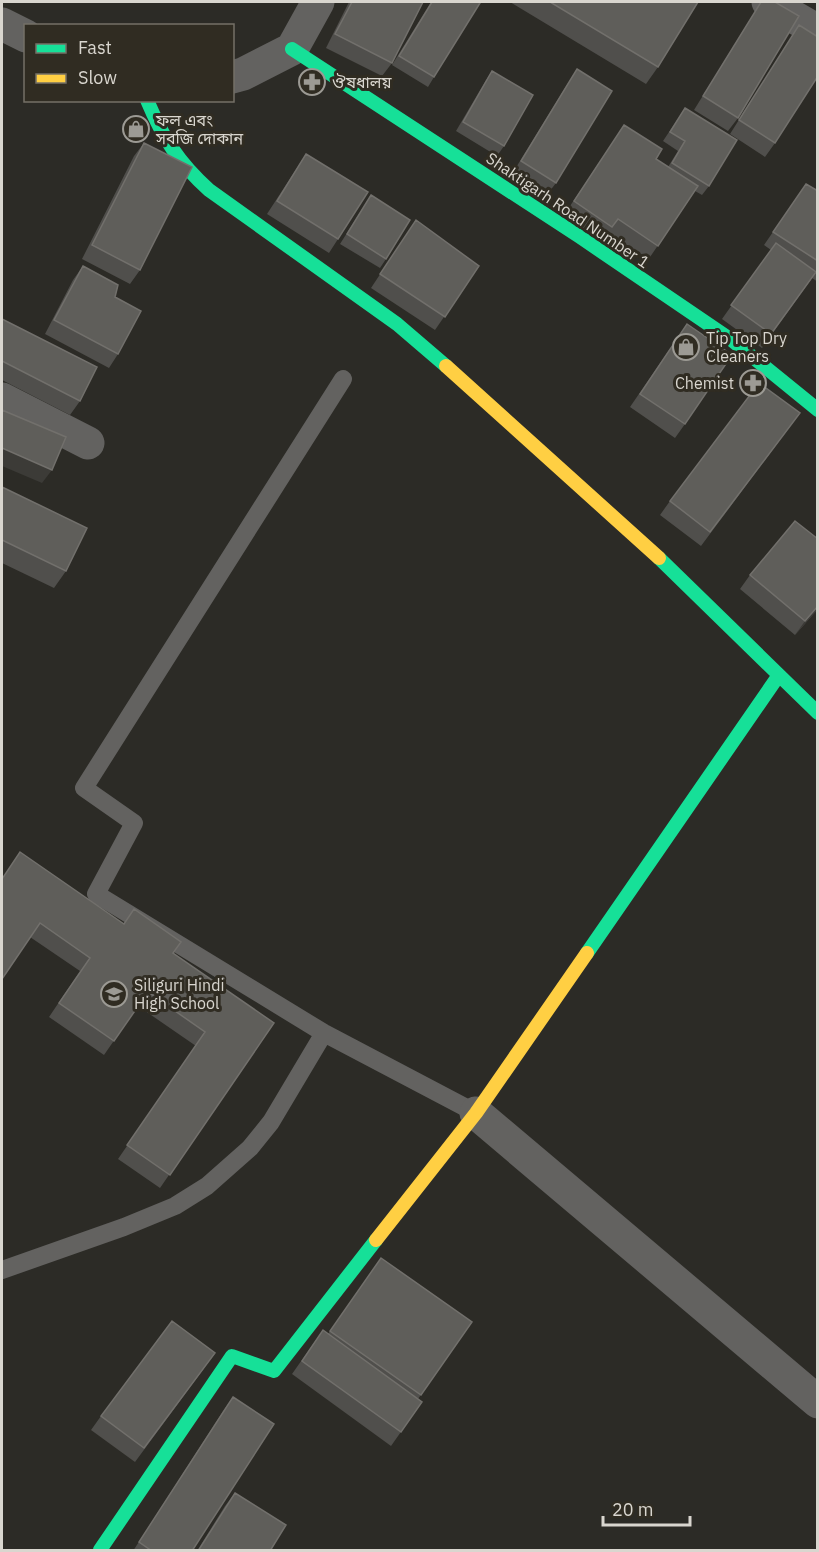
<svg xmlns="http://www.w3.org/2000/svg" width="819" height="1552" viewBox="0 0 819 1552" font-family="'IBM Plex Sans','Noto Sans Bengali',sans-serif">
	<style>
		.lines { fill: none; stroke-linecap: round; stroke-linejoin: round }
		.lane { stroke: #636260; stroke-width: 18 }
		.street { stroke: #636260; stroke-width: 33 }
		.fast { stroke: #16e098; stroke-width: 14 }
		.slow { stroke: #ffcf43; stroke-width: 14 }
		.wall { fill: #504f4c }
		.shaded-wall { fill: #3c3b37 }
		.building { fill: #5f5e5a; stroke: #72706c; stroke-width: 1.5 }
		.labels { text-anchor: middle; stroke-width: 6; stroke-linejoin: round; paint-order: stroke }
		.poi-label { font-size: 16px; fill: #d9d6cf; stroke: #302c22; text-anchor: start }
		.street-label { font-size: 16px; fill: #d9d6cf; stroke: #302c22 }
	</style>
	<rect width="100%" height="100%" fill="#2c2b26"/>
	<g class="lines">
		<path class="lane" d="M343,379l-259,409 50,35 -38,71 228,139 152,80
			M2,1270l122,-43 51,-21 32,-20 43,-38 21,-26 53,-89"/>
		<path class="street" d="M768,2l50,29
			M2,24l24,12
			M232,77l11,-3 49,-25 26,-47
			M2,399l86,44
			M476,1113l342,289"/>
		<path class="fast" d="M292,49l288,188 153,104 85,69
			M147,100c16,38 31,62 62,90l188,134 49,42
			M659,558l159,155
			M587,953l192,-278
			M100,1550l132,-194 42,15 102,-131"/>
		<path class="slow" d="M446,366l213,192
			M376,1240l100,-127 111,-160"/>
	</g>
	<path class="wall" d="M349,2h74l-31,61 -10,13 -56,-28z
		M431,2h47l-44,75 -6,10 -36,-22z
		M510,2h188l-40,65 -12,17z
		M761,2l-23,116 -10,13 -34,-21z
		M799,25l-24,118 -10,14 -35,-23z
		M577,69l-21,114 -10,13 -34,-22 56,-91z
		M492,71l12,75 -7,10 -41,-25 30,-51z
		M685,108l24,78 -7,9 -7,-4 -47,69 -39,-27 -6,8 -39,-26 60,-90 32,34 12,8 10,-16 -15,-10z
		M144,143l-4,127 -10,14 -48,-25 52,-103z
		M306,154l32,85 -9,14 -62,-39z
		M806,184l12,7v91l-6,-4 -50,70 -40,-29 49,-69 -7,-5z
		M371,195l15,64 -6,9 -40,-24z
		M416,220l63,46 -44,64 -64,-42z
		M83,266l32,31 3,57 -9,14 -64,-34 28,-54z
		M2,319l78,82 -10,14 -68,-35z
		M687,324l-2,100 -10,14 -45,-31z
		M800,413l-99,133 -41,-31 10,-14z
		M2,487l64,84 -12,17 -52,-25z
		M818,539v70l-23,26 -55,-46 10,-14z
		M2,879l122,45 49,29 101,70 -114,165 -42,-29 78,-113 -58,-40 -34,49 -55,-38 31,-46 -50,-34z
		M381,1258l91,64 -54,77 4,3 -31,44 -99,-72 31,-44 5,4z
		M205,1367l-70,95 -44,-32 10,-14z
		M233,1397l-41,154h-59l90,-140z
		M235,1493l35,58h-73l28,-45z"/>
	<path class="shaded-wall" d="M2,448l50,22 -10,13 -40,-17z
		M818,606v3l-23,26 10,-14z"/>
	<path class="building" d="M352,2h71l-31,61 -57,-29z
		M432,2h46l2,1 -46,74 -35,-21z
		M550,2h148l-40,65z
		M761,2h14l24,14 -61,102 -35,-22z
		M799,25l19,12v39l-43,67 -36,-23z
		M577,69l35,22 -56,92 -35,-22z
		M492,71l41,24 -29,51 -41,-24z
		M685,108l52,32 -28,46 -37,-23 13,-22 -15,-9z
		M624,125l38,24 -6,10 42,27 -40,60 -40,-27 -6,8 -38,-26z
		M144,143l48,24 -52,103 -48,-25z
		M306,154l62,38 -30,47 -61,-38z
		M806,184l12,7v70l-45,-29z
		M371,195l39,25 -24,39 -39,-25z
		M416,220l63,46 -34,51 -65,-43z
		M776,243l40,29 -45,62 -40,-29z
		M83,266l35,19 -3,12 26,14 -23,43 -64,-34z
		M2,319l95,48 -17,34 -78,-40z
		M687,324l45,31 -47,69 -45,-30z
		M759,383l41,30 -90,119 -40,-31z
		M2,410l64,27 -14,33 -50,-22z
		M2,487l85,41 -21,43 -64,-31z
		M795,521l23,18v67l-13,15 -55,-46z
		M20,852l104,72 10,-15 47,33 -8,11 101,70 -104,152 -43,-30 78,-113 -57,-40 -34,49 -55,-38 31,-45 -50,-35 -38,56v-100z
		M381,1258l91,64 -51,73 -91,-64z
		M172,1321l43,32 -71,95 -43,-32z
		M323,1330l99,72 -21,30 -99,-71z
		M233,1397l41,27 -82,127h-40l-13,-9z
		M235,1493l51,32 -16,26h-72z"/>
	<defs>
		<symbol id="pharmacy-ring" viewBox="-11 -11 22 22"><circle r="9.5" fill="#302c22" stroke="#9c9a94" stroke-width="1.5"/><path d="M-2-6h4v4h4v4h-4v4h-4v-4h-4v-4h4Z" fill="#9c9a94"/></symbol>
		<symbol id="shop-ring" viewBox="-11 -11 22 22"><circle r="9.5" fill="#302c22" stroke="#9c9a94" stroke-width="1.5"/><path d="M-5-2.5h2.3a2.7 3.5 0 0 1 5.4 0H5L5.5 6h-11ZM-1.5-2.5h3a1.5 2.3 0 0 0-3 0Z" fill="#9c9a94"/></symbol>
		<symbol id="school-ring" viewBox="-11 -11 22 22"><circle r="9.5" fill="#302c22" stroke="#9c9a94" stroke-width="1.5"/><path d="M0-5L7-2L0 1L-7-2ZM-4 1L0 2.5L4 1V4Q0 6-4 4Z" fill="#9c9a94"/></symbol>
	</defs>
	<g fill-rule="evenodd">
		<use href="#pharmacy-ring" x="297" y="67" width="30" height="30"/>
		<use href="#shop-ring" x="121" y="114" width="30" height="30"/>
		<use href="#shop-ring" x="671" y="332" width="30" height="30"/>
		<use href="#pharmacy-ring" x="738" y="368" width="30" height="30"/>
		<use href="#school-ring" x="99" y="979" width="30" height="30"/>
	</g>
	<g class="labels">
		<g class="poi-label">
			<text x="332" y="88">ঔষধালয়</text>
			<text x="156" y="126">ফল এবং<tspan x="156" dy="18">সবজি দোকান</tspan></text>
			<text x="706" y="344">Tip Top Dry<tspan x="706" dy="18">Cleaners</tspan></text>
			<text x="734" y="389" text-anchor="end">Chemist</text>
			<text x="134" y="991">Siliguri Hindi<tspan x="134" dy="18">High School</tspan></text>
		</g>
		<g class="street-label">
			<text transform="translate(568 210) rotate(34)" y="6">Shaktigarh Road Number 1</text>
		</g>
	</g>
	<rect width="819" height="1552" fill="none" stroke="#d9d6cf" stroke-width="6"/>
	<rect x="24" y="24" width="210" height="78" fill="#302c22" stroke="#747067" stroke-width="1.5"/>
	<rect x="36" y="44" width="30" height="9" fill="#16e098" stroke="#747067" stroke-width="1.5"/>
	<text x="78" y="54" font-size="18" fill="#d9d6cf">Fast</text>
	<rect x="36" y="74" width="30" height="9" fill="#ffcf43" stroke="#747067" stroke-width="1.5"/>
	<text x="78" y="84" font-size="18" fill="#d9d6cf">Slow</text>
	<path d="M603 1516v9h87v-9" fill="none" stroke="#d9d6cf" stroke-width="3"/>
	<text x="612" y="1516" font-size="18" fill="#d9d6cf" stroke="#302c22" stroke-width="4.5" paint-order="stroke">20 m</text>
</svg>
